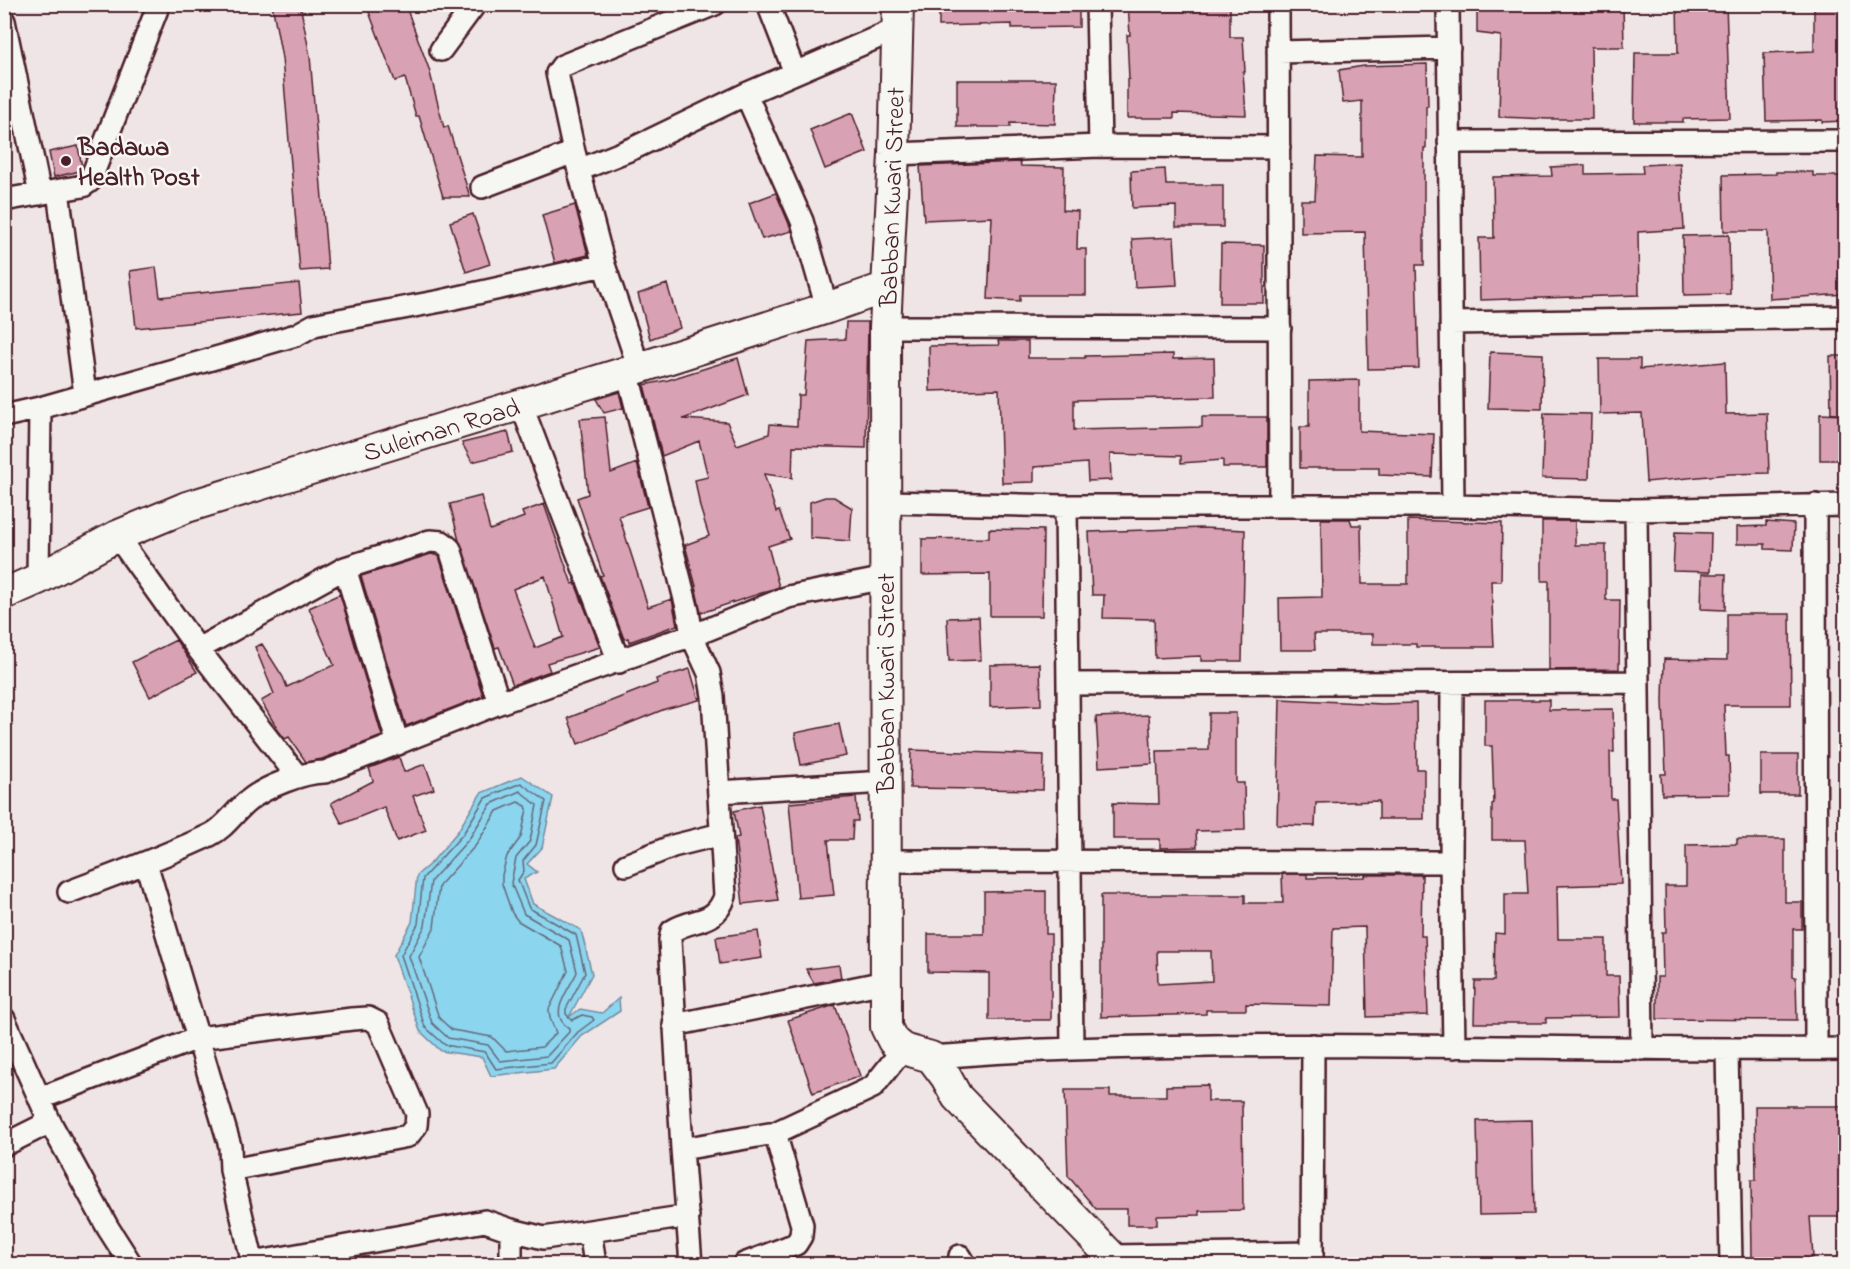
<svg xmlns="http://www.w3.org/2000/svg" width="1850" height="1269" viewBox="0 0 1850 1269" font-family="'Indie Flower',sans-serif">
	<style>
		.water { fill: #8cd5ee; stroke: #728ca0; stroke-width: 1.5 }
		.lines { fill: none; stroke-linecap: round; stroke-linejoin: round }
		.shore { stroke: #646879; stroke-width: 1.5 }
		.building { fill: #d9a2b4; stroke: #4a1f2b; stroke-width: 1.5; fill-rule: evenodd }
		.street-casing { stroke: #4a1f2b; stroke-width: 26 }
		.secondary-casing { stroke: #4a1f2b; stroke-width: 34 }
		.street { stroke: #f6f6f2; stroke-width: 21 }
		.secondary { stroke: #f6f6f2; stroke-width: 30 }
		.poi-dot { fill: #4a1f2b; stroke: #f6f6f2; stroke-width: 2 }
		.labels { text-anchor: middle; stroke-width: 5; stroke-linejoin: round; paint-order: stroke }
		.poi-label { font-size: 26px; font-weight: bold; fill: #4a1f2b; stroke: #f6f6f2; text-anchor: start }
		.street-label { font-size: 26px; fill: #4a1f2b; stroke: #f6f6f2 }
	</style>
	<rect width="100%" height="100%" fill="#f0e5e6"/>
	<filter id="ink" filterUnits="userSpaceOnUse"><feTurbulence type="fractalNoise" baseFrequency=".0167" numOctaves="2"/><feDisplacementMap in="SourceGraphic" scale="12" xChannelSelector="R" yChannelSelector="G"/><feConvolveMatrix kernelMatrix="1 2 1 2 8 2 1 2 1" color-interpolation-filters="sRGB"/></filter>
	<g filter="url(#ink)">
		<path class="water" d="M522,776l31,21 -11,51 -15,16 10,8 -13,7 9,25 48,26 11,44 -23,43 11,-8 22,4 17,-15 1,13 -38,25 -28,33 -63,7 -9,-19 -41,-6 -21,-20 -26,-76 18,-33 5,-47 15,-13 26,-31 23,-38z"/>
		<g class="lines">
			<path class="shore" d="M521,783l25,18 -10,44 -13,16 1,10 -6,9 11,28 47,27 9,38 -19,36v5l6,6 10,-5 10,2 2,3 -16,12 -27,31 -55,6 -11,-17 -40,-7 -20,-18 -24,-72 17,-31 5,-46 40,-44 22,-36z
				M520,791l17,14 -7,36 -14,17 -5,25 13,31 45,26 8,32c-7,17 -31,42 -8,56v4l-22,24 -47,5 -12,-16 -40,-7 -16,-15 -23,-67 16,-30 6,-45 38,-42 22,-35z
				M518,802l8,4 1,3 -6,28 -14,19 -5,19v9l10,29 6,8 43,25 7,25 -19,38 1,9 6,15 -14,14 -36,4 -14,-14 -40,-7 -13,-12 -20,-61 15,-29 5,-42 37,-41 21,-34z"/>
		</g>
		<path class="building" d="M272,4h28l10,52 18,213 -28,2 -18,-213z
			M366,4h39l24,65 15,59 4,-2 22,71h-27l-24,-81h-3l-11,-38 -10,3z
			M939,4h140v23l-67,1v-4l-73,2z
			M1128,4h102v33h13l2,35h-2l3,43 -72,-2v5h-47v-39h2l-2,-44h3z
			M1477,4h146l1,43h-33l1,72h-43l-50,-2 2,-81 -24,-3z
			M1677,4h49l4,114 -47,1v3h-49l1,-69h43z
			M1814,4h31v117l-23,1v-2l-56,1 -2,-68 50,-2z
			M1427,64l1,42h-2v42h-2v117h-8l3,103 -51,1 -3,-137 -64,1v-33h14l2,-44 45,1v-56l-19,2 -4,-33 25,-4z
			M957,80h99l-1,44 -45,-1v4h-53z
			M852,113l15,39 -42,17 -15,-39z
			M78,146l4,21 -2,4 -26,6 -5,-25z
			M1020,162l1,4 43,1 -1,43 15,1 -1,38h9v46h-66v6l-32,-2 4,-82 -68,3 -4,-54z
			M1680,163l4,66 -46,3 1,63 -159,5 -1,-62h15l-1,-61 59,-1 -1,-9 34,-2v9l58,-1 -1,-8z
			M1165,169l1,16h57v42h-47v-21l-44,2 -1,-37z
			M1776,172h37v4h32v118l-75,5 -2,-68h-44l-1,-56 53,-1z
			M776,193l16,38 -30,8 -13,-36z
			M575,205l13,50 -33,8 -13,-48z
			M473,214l17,50 -24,8 -16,-50z
			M1729,235l1,59 -46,1 -1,-59z
			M1174,237l3,48 -42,2 -3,-48z
			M1221,244l43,1v58h-44z
			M156,267l4,30 139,-14 3,29 -166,16 -6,-57z
			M667,284l13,44 -30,11 -12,-45z
			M846,322h22l-2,126 -73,-2 -1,32 -28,-4 12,38 3,-1 11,28 -22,7 11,41 -78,26 -5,-23h1l-12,-45 24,-9 -9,-29 -5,-27 13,-3 -9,-36 -37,15 -18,-71 24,-5 70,-22 10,37 -65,24 44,3 10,23 32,-11 1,-10 27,2 1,-31h6l4,-54 37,-2z
			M998,341h30v17h57v-2l88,-2v5l41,-1 1,39 -141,3v30l128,-3v-10h65v50h-44v-7l-42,3v-7l-71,-2 1,26 -23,1 -1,-18 -53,4v15l-32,1 -3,-94 -69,2 -1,-45 70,-1z
			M1490,352l53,2 -1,55 -54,-1z
			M1830,356h15v58h-14z
			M1599,359h41v10l85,-7 1,52 41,-1 2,60 -39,1 -84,8 -4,-69 -42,1z
			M1359,380v51l75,3 -2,43 -53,-2v-7h-79v-41h9v-46z
			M619,392l4,16 -19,5 -8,-14z
			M1544,413l47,1 -2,65 -47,-1z
			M1820,414l25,1v45h-25z
			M605,417l6,56 26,-10 11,44 -29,9 29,91 24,-8 5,26 -48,17 -1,-4 -4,1 -24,-63 3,-1 -26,-77 11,-4 -8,-75z
			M508,432l5,20 -41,10 -10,-19z
			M481,496l9,34 34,-13 -2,-5 22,-8 28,80 3,-1 25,64 -53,16 3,8 -37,14 -14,-38 -4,1 -36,-107 -9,-37zM545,576l18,61 -28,11 -22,-59z
			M825,497h9l18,11 -2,33 -40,-3v-36z
			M1321,519h29l2,6h9l1,59h46v-64l94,3 -1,58h-10l3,66h-78v-3h-43v-10h-59l1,16h-35l-1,-52 43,-1z
			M1542,521h33v24h31v55h14l-1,69 -70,1v-89h-7z
			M1766,522l28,2 -1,26 -28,-1v-5h-28v-17l29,-1z
			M1202,528l43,2 -3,131h-41v-5l-46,2 -1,-39 -51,-1 1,-23h-12l-3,-63z
			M989,529l54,1 -1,86h-52v-42l-68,1v-36l67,-1z
			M1675,532l36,1 -1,39 -37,-1z
			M431,554l8,2 44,140 -77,30 -45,-150z
			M1702,574h24l-1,36 -24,-1z
			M340,594l42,142 -60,23 -16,3 -17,-25 -4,2 -7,-9 -17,-29 13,-7 -19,-47 7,-3 21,33 4,10 47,-22 -25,-57z
			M1727,614h63l1,91h-67l2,51h3l1,38 -68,1 -1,-21h5l-3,-73 1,-42 63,1z
			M979,617l2,43 -32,1 -2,-43z
			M176,640l21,32 -47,25 -18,-35z
			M1040,664l1,41 -51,2v-42z
			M690,669l9,31 -34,9 -87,35 -10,-26 89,-35 -1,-4z
			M1280,699l102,5 34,-1 1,66h7v50h-45v-18l-63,2 -1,23 -38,-1z
			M1485,700h64v10l64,-1 1,43h-4l1,47h5l5,85 -64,2 1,53h48v37h13l1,41 -74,1v5h-72l1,-42h19l1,-48 10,1v-40h23l-3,-54h-33v-36l2,-1 -2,-57h-7z
			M1209,713h27v70h8l1,47 -49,1 1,16 -37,1v-9h-47v-36l46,1 -2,-53 52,-1z
			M1149,715l3,49 -53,3 -3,-50z
			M839,724l7,32 -45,9 -6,-32z
			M911,750l133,5 -1,35 -133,-2z
			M1761,755h37v39h-37z
			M399,757l5,15 21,-8 9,25 -21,7 13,34 -29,11 -13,-34 -42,17 -11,-21 42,-22 -4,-13z
			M856,797l2,24h-5l-1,19h-24l6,55 -36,3 -9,-95z
			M760,805l18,95 -35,4 -8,-66 4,-1 -5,-26z
			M1737,839h48v63h17v27h-9v48h3l1,43 -140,-1v-42h6l-1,-45h4l-1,-46h21v-41l51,-1z
			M1282,874h25v4l58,-1v-2h57l-1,61h4l3,79 -61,2 -2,-90 -32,1 -2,78 -85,-2v6h-40v4l-105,3v-122h144v8h38zM1157,951h54l1,30 -54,3z
			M1046,891v43h5v86h-62v-47l-61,-1v-38h56v-42z
			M758,931l4,27 -42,6 -4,-27z
			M839,965l2,13 -27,5 -8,-14z
			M835,1005l25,71 -47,17 -25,-73z
			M1208,1085v16h34l1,109 -44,1 1,4 -43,1v9h-30v-16h-31l-28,-33 -3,-86h45v6h56v-10z
			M1755,1106h90v111h-35l3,40 -16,5 -35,1v-5h-10l-1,-78h5z
			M1532,1120l2,94 -55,1 -2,-94z"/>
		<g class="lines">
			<defs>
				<path id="street" d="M768,4l27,69
					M1097,4l3,142
					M1278,4l2,502
					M1448,4l5,502
					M4,21l36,173
					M441,50l34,-46
					M1278,52l171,-4
					M746,94l56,127 25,87
					M1449,142l397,-1
					M894,154l206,-8 179,1
					M579,170l55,-22 112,-54 151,-65
					M482,187l92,-35
					M58,191l27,203
					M4,200l79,-14 7,-5 69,-177
					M1451,323l395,-6
					M885,327l395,1
					M639,368l-35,-103 -30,-113 -17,-79 5,-7 153,-62
					M627,371l61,240 4,25 17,37 4,23 12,200c-10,30 -31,21 -53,35l-2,9 12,209 9,115
					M521,404l98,258
					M4,416l36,-8 256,-73 18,-10 14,-3 113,-21 163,-36
					M886,502l180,4h387l183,4 210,-5
					M1815,505l1,544
					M1066,506l6,543
					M1636,510l6,539
					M117,536l81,113 100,128
					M345,568l53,176
					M38,579l2,-171
					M198,649l147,-81 85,-27 12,1 8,7 49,154
					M1452,683l-1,179 3,185
					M1068,684l569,-2
					M719,792l166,-10
					M885,861l566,1
					M146,863l84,283 1,24 22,94
					M626,865l47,-19 48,-12
					M69,892c47,-18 95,-35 141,-57 15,-7 25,-24 38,-34 17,-14 55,-29 77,-29l174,-69 169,-60 24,-7 96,-39 98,-19
					M4,1019l46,103 58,106 23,36
					M674,1025l211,-43
					M1727,1050l4,214
					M931,1057c47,-3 95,-7 142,-8 257,-9 515,2 773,0
					M41,1098l157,-60 154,-19 16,-1 10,5 39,91 -1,12 -8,10 -177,34
					M4,1145l46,-23
					M682,1149l93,-16 98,-46 30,-38
					M511,1230v34
					M590,1231l5,33
					M960,1256l5,8
					M1111,1256l201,-3
					M253,1263l232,-42 26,9 33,8 144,-22
					M744,1264l52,-20 5,-8 1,-11 -27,-92
					M1312,1264l1,-219"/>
				<path id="secondary" d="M898,4l-4,150 -9,173 1,700 7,14 10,8 28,8 15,20 11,20 154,159 2,8
					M4,594l34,-15 79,-43 70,-29 452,-139 188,-60 60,-21"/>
			</defs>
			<use href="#street" class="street-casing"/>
			<use href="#secondary" class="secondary-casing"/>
			<use href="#street" class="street"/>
			<use href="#secondary" class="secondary"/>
		</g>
	</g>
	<circle class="poi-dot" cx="66" cy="161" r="6"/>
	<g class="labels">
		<g class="poi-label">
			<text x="78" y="155">Badawa<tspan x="78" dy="30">Health Post</tspan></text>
		</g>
		<g class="street-label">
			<text transform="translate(891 197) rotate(-88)" y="9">Babban Kwari Street</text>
			<text transform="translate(441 429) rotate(-17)" y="9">Suleiman Road</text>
			<text transform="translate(885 683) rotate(-90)" y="9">Babban Kwari Street</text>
		</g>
	</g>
	<rect width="1850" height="1269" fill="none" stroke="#f6f6f2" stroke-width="24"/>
	<rect x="12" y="12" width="1826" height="1245" fill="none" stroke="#4a1f2b" stroke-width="2" filter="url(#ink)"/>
</svg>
